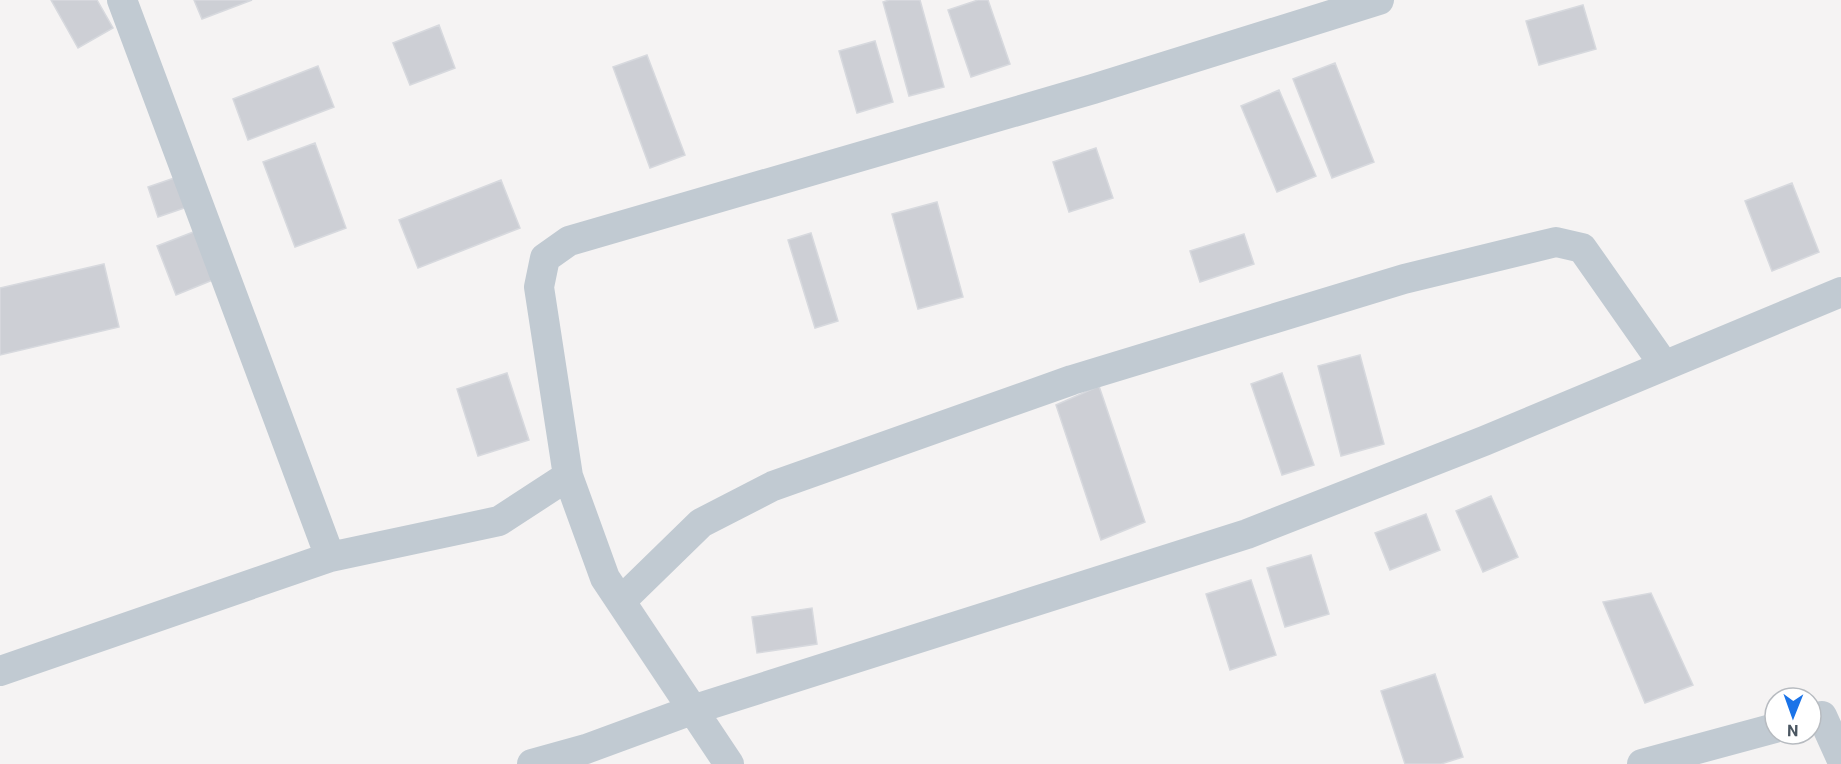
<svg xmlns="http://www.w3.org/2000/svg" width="1841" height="764" viewBox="0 0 1841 764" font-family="Roboto,sans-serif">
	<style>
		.building { fill: #cdcfd5; stroke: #d7d9de; stroke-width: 1.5 }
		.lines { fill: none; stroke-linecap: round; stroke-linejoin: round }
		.street { stroke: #c1cad2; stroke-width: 30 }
	</style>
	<rect width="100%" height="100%" fill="#f5f3f3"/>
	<path class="building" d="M51,0h46l16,28 -35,20z
		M194,0h58l-50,19z
		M889,0h31l24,87 -35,9 -26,-94z
		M978,0h10l22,64 -39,13 -23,-67z
		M1583,5l13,44 -57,16 -13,-44z
		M439,25l16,43 -45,17 -17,-42z
		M875,41l18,61 -36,11 -18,-62z
		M647,55l38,100 -35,13 -37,-101z
		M1335,63l39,99 -42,16 -39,-99z
		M318,66l16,41 -86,33 -15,-41z
		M1279,90l37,86 -39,16 -36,-86z
		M315,143l31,85 -51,19 -32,-85z
		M1096,148l17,50 -44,14 -16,-50z
		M183,175l10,30 -35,12 -10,-30z
		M501,180l19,48 -102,40 -19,-48z
		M1792,183l27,69 -47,19 -27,-70z
		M937,202l26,95 -45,12 -26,-95z
		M201,229l19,48 -44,18 -19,-49z
		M811,233l27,88 -23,7 -27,-88z
		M1244,234l10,30 -54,18 -10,-31z
		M104,264l15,63 -119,28v-67z
		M1360,355l24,89 -43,12 -23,-90z
		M507,373l22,67 -51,16 -21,-67z
		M1282,373l32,92 -32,10 -31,-91z
		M1099,386l46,136 -44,18 -45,-135z
		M1491,496l27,61 -35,15 -27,-61z
		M1426,514l14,36 -50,20 -15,-37z
		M1311,555l18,59 -44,13 -18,-59z
		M1251,580l25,75 -46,15 -24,-76z
		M1651,593l42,92 -48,18 -42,-101z
		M812,608l5,36 -60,9 -5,-36z
		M1435,674l28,83 -22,7h-36l-24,-73z"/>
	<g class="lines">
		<path class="street" d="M122,0l208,557
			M621,601l80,-78 72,-37 299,-106 332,-101 152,-37 26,6 82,117
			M0,671l330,-114 169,-36 69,-45
			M1822,716l19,42
			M532,764l54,-15 106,-39 555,-176 237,-93 357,-149
			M729,764l-124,-186 -37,-102 -29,-189 6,-29 24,-17 524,-152 286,-89
			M1642,764l133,-36"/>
	</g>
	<g transform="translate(1793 716) rotate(181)"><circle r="28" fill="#ffffff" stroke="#b7bbc0" stroke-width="1.5"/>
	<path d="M0-4.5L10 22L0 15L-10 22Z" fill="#1a73e8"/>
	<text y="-9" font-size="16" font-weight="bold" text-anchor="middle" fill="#4a5661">N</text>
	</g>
</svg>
